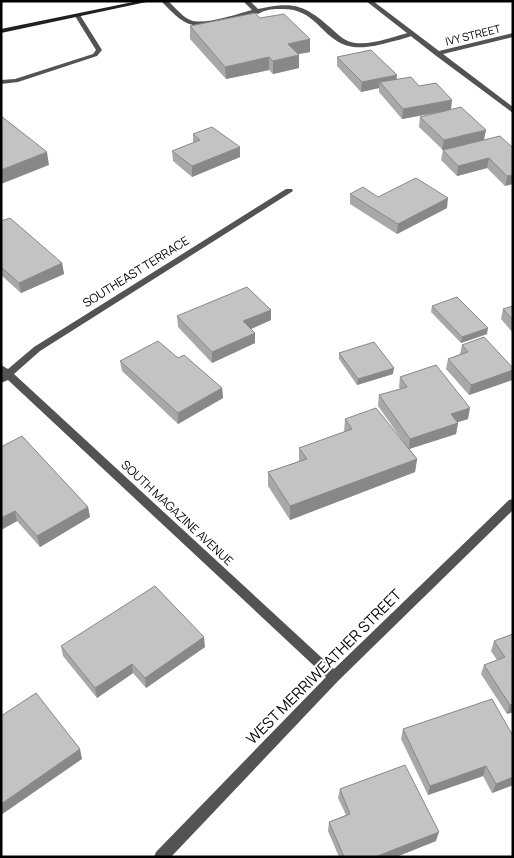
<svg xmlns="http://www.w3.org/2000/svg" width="514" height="858" viewBox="0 0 514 858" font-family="Manrope,sans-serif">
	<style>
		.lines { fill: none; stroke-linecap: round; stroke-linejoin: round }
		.lane { fill: #535353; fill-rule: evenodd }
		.street { fill: #535353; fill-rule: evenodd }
		.secondary { fill: #202020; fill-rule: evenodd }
		.wall { fill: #a8a8a8 }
		.shaded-wall { fill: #888 }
		.building { fill: #c3c3c3; stroke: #888 }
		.labels { text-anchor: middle; stroke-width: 4; stroke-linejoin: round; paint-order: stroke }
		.far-street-label { font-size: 11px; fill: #000; stroke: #fff }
		.street-label { font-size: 12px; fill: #000; stroke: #fff }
		.near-street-label { font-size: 15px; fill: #000; stroke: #fff }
	</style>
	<rect width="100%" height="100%" fill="#fff"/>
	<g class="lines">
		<path class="lane" d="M161,1h7c7,6 16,18 25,20 16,3 44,-7 59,-11l-9,-9h7l8,8c36,-8 47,-4 74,20 6,6 14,13 23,14 19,2 39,-7 57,-11l3,2c-7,4 -17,6 -25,8 -14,4 -31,8 -45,3 -27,-11 -30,-38 -66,-36 -7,0 -15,1 -21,5l-3,-1c-18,4 -44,14 -62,12 -12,-2 -24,-16 -32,-24z
			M76,15h4l22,35 -5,6 -79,26 -17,2v-4l14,-1 78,-25 3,-4 -21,-34z"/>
		<path class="street" d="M366,1h7l66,50 74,-18v4l-70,17 70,53v6l-78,-58z
			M286,189h6l1,2 -253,160 -26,23 320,295 175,-169 4,-1v11l-175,171 -167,176h-17l2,-5 170,-175 -318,-297 -7,3v-18l7,4 26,-22z"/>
		<path class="secondary" d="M138,1h13l-150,32v-4z"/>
	</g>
	<path class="wall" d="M260,18l50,34 -12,2 1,14 -26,6 -4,-4 -43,9 -36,-40v-13z
		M337,57l59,22 23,7 32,24 33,30 29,8 -8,38 -18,-18 -30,8 -16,-16 2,-10 -24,-23 1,-10 25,-6 -43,8 -23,-27v-4l-18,4 -24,-26z
		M193,134l47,13v10l-48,20 -19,-16 -1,-10 21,-8z
		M350,194l28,3 69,11 -50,26 -47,-30z
		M1,221l61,42 2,11 -43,19 -20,-18z
		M432,306l55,28 -26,9 -30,-31z
		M513,306v27l-12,-14 2,-10z
		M177,316l94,4 -20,9 4,14 -43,20 -34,-36z
		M462,345l51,23 -1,12 -43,15 -23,-26 2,-10 12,-5z
		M339,353l54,21 -36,11 -18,-26z
		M178,358l44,30 1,10 -45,26 -56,-53 -2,-10z
		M400,377l68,42 -11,3 1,1 -2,11 -47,15 8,10 -2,13 -125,48 -22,-34v-14l31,-11v-13l45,-16 1,-13 62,28 -29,-41 1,-11 21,-6 -1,-2z
		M1,447l87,60 2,10 -50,30 -23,-26 -16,9z
		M513,634v78l-6,2 -26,-40 3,-9 13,-5 -6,-9 3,-10z
		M61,646l144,1 -59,41 -13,-15 -36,25 -34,-42z
		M403,729l110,7v49l-21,8 -9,-17 -55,19 -27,-56z
		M340,789l96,52 -40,16h-57l-11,-26 1,-9 17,-7 -8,-17z"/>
	<path class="shaded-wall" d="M310,39v13l-23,4 1,-12z
		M299,55v13l-26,6v-13z
		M269,57v13l-43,9 -1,-12z
		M397,75l-1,10 -16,-3 -1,6 -18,4 1,-10z
		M452,100l-1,10 -49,9 1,-10z
		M486,130l-2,10 -42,10 2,-10z
		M240,147v10l-48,20v-11z
		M47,152l2,13 -48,19v-14z
		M489,158l-2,10 -30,8 1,-10z
		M513,175v9l-8,2 2,-10z
		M448,198l-1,10 -50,26 1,-10z
		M62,263l2,11 -43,19 -2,-10z
		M271,310v10l-27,12 -1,-11z
		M488,328l-1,6 -26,9 1,-6z
		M255,333v10l-43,20v-11z
		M394,368l-1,6 -36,11 1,-6z
		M513,370l-1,10 -43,15 2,-10z
		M222,388l1,10 -45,26v-11z
		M470,408l-2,11 -19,6 2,-11z
		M458,423l-2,11 -47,15 1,-10z
		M417,459l-2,13 -125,48v-14z
		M88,507l2,10 -50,30 -3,-11z
		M15,511l2,10 -16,9v-12z
		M204,637l1,10 -59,41 -1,-10z
		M132,664l1,9 -36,25 -2,-10z
		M513,704v8l-6,2 3,-9z
		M80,749l2,10 -81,56v-11z
		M486,766l-3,10 -55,19 2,-9z
		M513,777v8l-21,8 4,-9z
		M439,832l-3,9 -40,16h-21z"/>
	<path class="building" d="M255,13l5,5 24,-4 26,25 -22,5 11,11 -26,6 -4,-4 -44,10 -35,-41z
		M371,50l26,25 -35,7 -25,-25z
		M411,77l8,9 17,-3 16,17 -49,9 -23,-27z
		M461,107l25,23 -42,10 -24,-23z
		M1,116l46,36 -46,18z
		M212,127l28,20 -48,19 -20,-15 28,-11 -7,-6z
		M500,136l13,12v27l-6,1 -18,-18 -31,8 -15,-16z
		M416,178l32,20 -50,26 -48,-30 13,-7 15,10z
		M10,218l52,45 -43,20 -18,-16v-46z
		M247,287l24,23 -28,11 12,12 -43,19 -35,-36z
		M457,297l31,31 -26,9 -30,-31z
		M513,306v14l-10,-11z
		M484,337l29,31v2l-42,15 -23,-26 20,-7 -6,-7z
		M158,341l20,17 6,-3 38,33 -44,25 -58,-52z
		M374,342l20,26 -36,11 -19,-26z
		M436,365l34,43 -19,6 7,9 -48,16 -31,-44 28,-8 -7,-10z
		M376,408l41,51 -127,47 -22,-34 39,-13 -8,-11 53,-19 -7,-10z
		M22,436l66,71 -51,29 -22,-25 -14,7v-71z
		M155,586l49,51 -59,41 -13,-14 -37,24 -34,-42z
		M513,634v70l-3,1 -26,-40 21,-8 -11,-16z
		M36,693l44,56 -79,55v-88z
		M492,699l21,37v41l-17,7 -10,-18 -56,20 -27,-57z
		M405,765l34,67 -64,25h-31l-15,-35 21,-8 -10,-25z"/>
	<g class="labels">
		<g class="far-street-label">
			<text transform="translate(473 35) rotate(-14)" y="4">IVY STREET</text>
		</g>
		<g class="street-label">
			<text transform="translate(136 272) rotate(-32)" y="4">SOUTHEAST TERRACE</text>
			<text transform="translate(177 513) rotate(43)" y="4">SOUTH MAGAZINE AVENUE</text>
		</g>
		<g class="near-street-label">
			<text transform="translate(324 667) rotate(-45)" y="5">WEST MERRIWEATHER STREET</text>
		</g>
	</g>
	<rect width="514" height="858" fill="none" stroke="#000000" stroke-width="5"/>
</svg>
